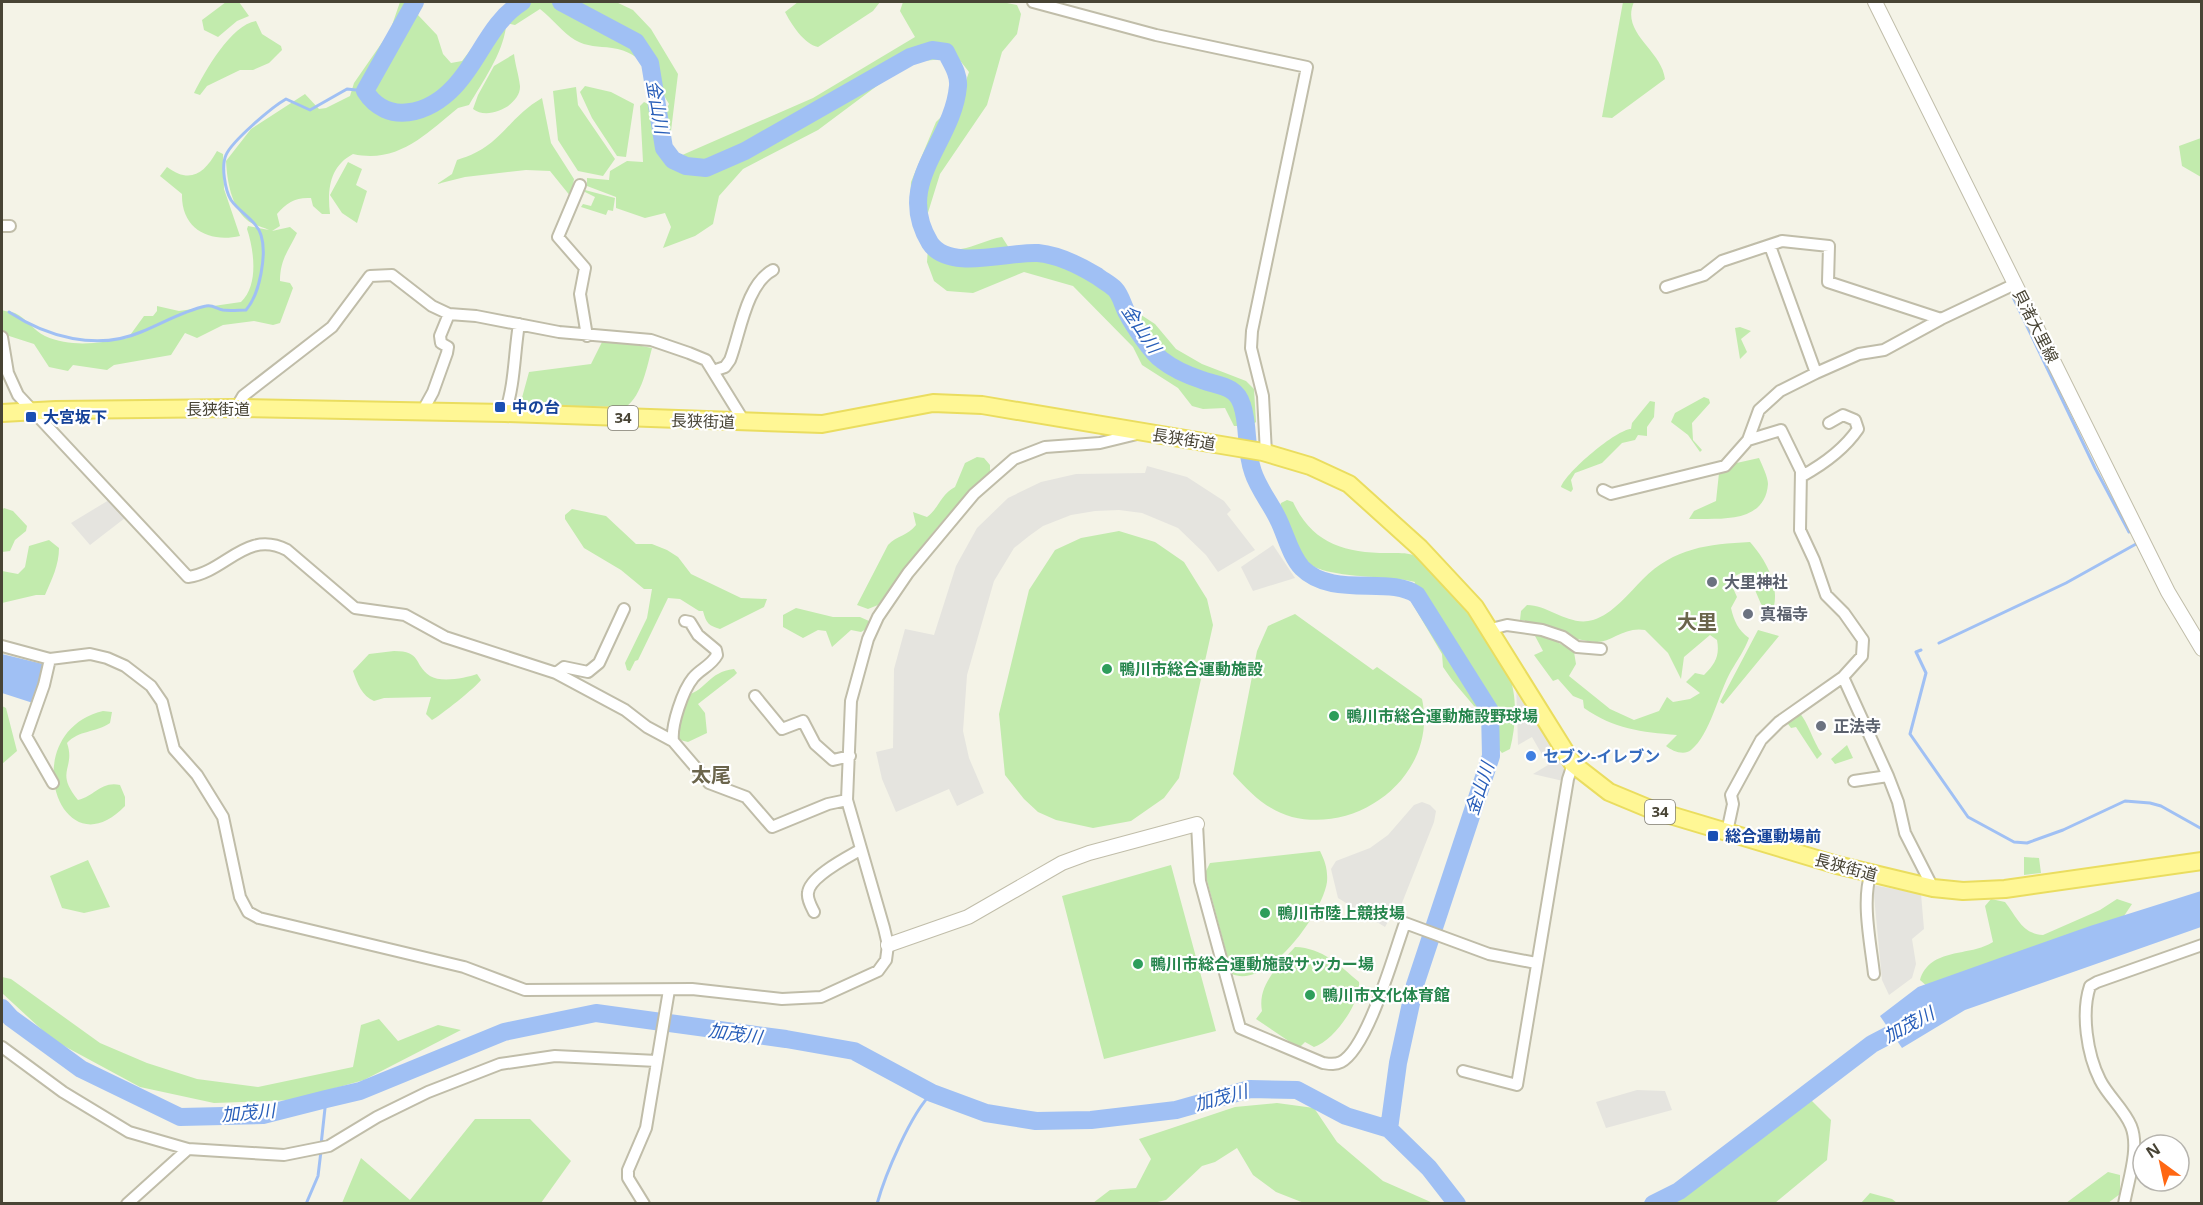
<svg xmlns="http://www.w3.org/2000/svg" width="2203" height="1205" viewBox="0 0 2203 1205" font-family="'Open Sans','Noto Sans JP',sans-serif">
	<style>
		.green { fill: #c2ebad }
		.parking { fill: #e5e4df }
		.water { fill: #a0c0f4 }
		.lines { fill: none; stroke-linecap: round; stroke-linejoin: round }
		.stream { stroke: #a0c0f4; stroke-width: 3 }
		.river { stroke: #a0c0f4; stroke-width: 18 }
		.minor-casing { stroke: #c0bda9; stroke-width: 14 }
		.tertiary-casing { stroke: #c0bda9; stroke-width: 16 }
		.primary-casing { stroke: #eadd5f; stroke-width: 20 }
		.minor { stroke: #fff; stroke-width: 10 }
		.tertiary { stroke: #fff; stroke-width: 14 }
		.primary { stroke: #fff795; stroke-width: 16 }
		.transit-dot { fill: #1a4fb4; stroke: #fff; stroke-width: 2 }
		.worship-dot { fill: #6b7280; stroke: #fff; stroke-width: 2 }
		.leisure-dot { fill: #2e9e5b; stroke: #fff; stroke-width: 2 }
		.shop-dot { fill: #3f7fe0; stroke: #fff; stroke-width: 2 }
		.labels { text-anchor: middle; stroke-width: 4.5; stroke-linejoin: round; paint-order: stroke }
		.shield { fill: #fff; stroke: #7f7c72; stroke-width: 1.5 }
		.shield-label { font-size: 15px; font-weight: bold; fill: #484435 }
		.street-label { font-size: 16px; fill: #484435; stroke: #fff }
		.transit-label { font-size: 16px; font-weight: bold; fill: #164399; stroke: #fff; text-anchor: start }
		.worship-label { font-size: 16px; font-weight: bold; fill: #5b616d; stroke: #fff; text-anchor: start }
		.leisure-label { font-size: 16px; font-weight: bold; fill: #27864d; stroke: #fff; text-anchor: start }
		.shop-label { font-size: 16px; font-weight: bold; fill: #366cbe; stroke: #fff; text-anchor: start }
		.water-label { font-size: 18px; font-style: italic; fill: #285eb9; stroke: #fff }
		.quarter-label { font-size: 20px; font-weight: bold; fill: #6b654c; stroke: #fff }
	</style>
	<rect width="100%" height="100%" fill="#f4f3e7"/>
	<path class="green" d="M226,2h13l10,14 -12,5 -19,16 -14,-7 -2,-10z
		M400,2h23l-5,13 19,20 6,19 8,9 11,-2 20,-26 20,-10 4,2c-4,28 -23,54 -37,78l-11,3c-32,26 -60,56 -105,46 -23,12 -26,35 -23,60h-8l-9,-8 -2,-8c-15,-1 -24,4 -34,16l3,12 -8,5 18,-4 7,6c-8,17 -17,26 -17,48l10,2 3,5 -13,35 -7,2 -19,-4 -31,4 -26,13 -12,-5 -14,22 -57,10 -7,5 -34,-5 -5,6 -19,-4 -15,-23 -28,-9 -4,-3v-22c4,2 8,1 13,3 11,5 19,18 30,23 27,12 55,7 83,2l16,-22h9l4,-5v-5l22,5 62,-9c18,-17 13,-52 6,-73l1,-3 21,4c-6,-3 -17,-5 -22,-10 -16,-14 -20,-40 -21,-59l25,-32 54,-35 14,15 7,-1 24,-12 4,-13 36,-52z
		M512,2h104l17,8 18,19 27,45 -9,73 11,9 133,-58 102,-61 -15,-26 3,-9h99l15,3 4,9 -4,20 -15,18 -15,53 -47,69 -14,45 -16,-14 1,-23 25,-60 24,-24 9,-26 -11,-14 -49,4 -91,68 -75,39 -24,27 -6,28 -18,12 -32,12 8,-21 -6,-14 -20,5 -29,-10v-11l-29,-11v-8l22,2 1,-9 17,-10 16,1 -3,-56 4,-4 21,10 4,-8c-15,-26 -25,-52 -57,-56 -14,-2 -25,-1 -37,-8 -12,-7 -23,-22 -35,-31l-25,16 -9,-2 -2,-12z
		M798,2h82l-7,9 -55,36c-14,-3 -27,-23 -33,-35z
		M1623,2h11c-14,31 28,48 31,77l-53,39 -10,-1z
		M256,21l6,13 19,12 1,4 -13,13 -16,7h-13l-33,16 -7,9 -6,-2c11,-22 37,-68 62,-72z
		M514,54c1,10 5,22 6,32 1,19 -32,35 -47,23l5,-14 16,-29z
		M585,86l26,6 23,12 -8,53 -9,-1 -25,-38 -12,-26z
		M576,87l2,18 37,54 -12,17 -25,-5 -20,-31 -5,-49z
		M542,98l9,45 23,36 -3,18 -21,-26 -24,-1 -61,7 -28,7 15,-10 5,-14c45,-13 49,-41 85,-62z
		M2201,138v39l-19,-11 -3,-20z
		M217,151l6,3 1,35 16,47c-31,7 -59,-7 -58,-42l-22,-18 7,-9c23,17 37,7 50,-16z
		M348,162l14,7 -6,16 11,6 -10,32 -15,-10 -12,-18z
		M585,190l30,8 -2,13 -5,-1 -2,5 -25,-8 2,-3 8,2 4,-9 -10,-5z
		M1002,237l7,11c49,3 82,5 116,44l-7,13v8l11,-6 26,17 21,25 26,15 44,17 8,8 2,33 -5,4h-17l-9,-18 -22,1 -11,-3 -14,-18 -36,-23 -9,-18 -60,-61 -49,-14 -51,21 -26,-2 -13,-10 -7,-19 1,-14c12,-2 21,2 33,1 14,-2 27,-10 41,-12z
		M1740,327l11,4 -10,8 6,13 -7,7 -5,-31z
		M602,342l24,1 26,5c-5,19 -10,47 -26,59l-106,-2 9,-33 62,-8z
		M1704,397l5,2 1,4 -18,20 1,17 9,10 -2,2 -12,-17 -17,-13 4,-9z
		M1650,401l5,1 -1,15 -7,10v9l-9,-1 -3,5 -13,3 -20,20 -27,10 -4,7 2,9 -2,3 -10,-5c5,-15 56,-58 70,-58l1,-6z
		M977,457l7,1 6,7v7c-43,39 -78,86 -112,133l-10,4 -11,-4 31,-60c9,-10 20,-9 28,-20l-3,-13 14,5c12,-9 14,-23 28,-30l10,-24z
		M1759,458c3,7 9,19 9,26 -3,41 -50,34 -79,35l5,-8 22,-10 3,-28 13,-9z
		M1287,500l6,2c19,41 51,51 94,51 10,0 22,-1 31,4 20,11 82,93 90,115 10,25 8,53 2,77l-8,4 -6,-7 -1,-22 -13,-15 -8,-3 -22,-26 -9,-13 -1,-13 -33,-56 6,-16c-30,-8 -100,-1 -116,-27 -9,-14 -10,-32 -20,-46l2,-6z
		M4,508l9,3 14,15 -1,5 -11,9 -5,11 -8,1v-42z
		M572,509l34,7 30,28h16l15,6 11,7 13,17 50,24 26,1 -3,8 -44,22c-11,-3 -14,-6 -17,-18h-4l-19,-12 -12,-1 -30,62 -3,1 -5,10 -3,-1 -2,-7 22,-45 5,-29h-8l-23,-19 -37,-22 -19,-29v-4z
		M1119,531l36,11 29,20 23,37 6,26 -34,153 -15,20 -33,23 -38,7 -37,-8 -18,-8 -14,-13 -19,-24 -6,-61 30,-124 26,-40 26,-12z
		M49,540l10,8c0,17 -7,31 -14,47h-9l-34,8v-32l16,3 7,-7 4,-21z
		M1750,542c15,17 29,41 24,64l-6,5 -7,-7 -12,-28 -8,-3 -12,6 8,18 -6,11c3,13 7,22 18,30 -5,13 -11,21 -18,33 -12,21 -21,64 -40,79 -7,6 -19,1 -25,-4l11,-11c-36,-3 -63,-6 -93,-27l-1,-8 -10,-4 -15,-17 -5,2 -19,-26 9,-4 -9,-17 8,-1 32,19 2,12 -7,12 41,33 24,11 25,-9 8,-14 6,5 17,-3 10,-6 -14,-11 9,-9 9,2c11,-11 16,-19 13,-35l-7,-5 -26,22 -3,22 -13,-26 -23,-23c-20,-4 -35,13 -49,12 -30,-2 -47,-18 -76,-22l1,-9 6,-6c22,0 42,22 66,15 20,-6 36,-27 50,-41 31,-31 65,-35 107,-37z
		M796,608l37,9h27l9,4 -1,7 -7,4 -10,-2 -19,17 -6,-16 -8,-1 -15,8 -20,-11v-12z
		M1295,614l78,56 4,-3 45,32c16,74 -60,135 -130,118 -25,-7 -42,-24 -59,-43l24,-123 11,-25z
		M1758,630l21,6 -56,68 -3,-2z
		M394,651c28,0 19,13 36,25 11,7 36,2 47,-2l4,6c-5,7 -41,36 -49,40l-6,-6 5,-17 -47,1 -10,3c-12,-5 -17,-18 -21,-30l16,-17z
		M734,669l3,4 -3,3 -36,28 7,9 2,20 -19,9 -12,-3 11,-44c20,-5 21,-23 47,-26z
		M2,706l4,2 11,43 -15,13z
		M103,711l9,1 -2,11c-15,10 -31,7 -43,20 9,26 -13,28 11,57 17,-4 23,-19 42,-15l5,12v9c-65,68 -111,-73 -22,-95z
		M1798,711c11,12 14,29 24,43l-5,5 -21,-32 -5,1 -6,-8z
		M1847,745l6,13 -18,6 -4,-5z
		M1320,851c5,10 8,19 7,31 -4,30 -59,108 -95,92l-27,-101 5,-10z
		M2024,857l15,1 2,15 -17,2z
		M88,860l22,47 -26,6 -22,-5 -12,-32z
		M1171,865l45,166 -112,28 -42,-163z
		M1991,899l14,3c12,15 17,32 38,33l57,-25 17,-11 15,5 -12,18 -183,73 -17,-15c10,-33 50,-23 73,-38l-8,-36z
		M1295,947c28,1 44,18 64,35 2,20 -25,59 -45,65l-9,-5 -6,6 -43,-29 6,-8c-5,-26 17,-46 33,-64z
		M2,977l9,2 89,64 47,20 50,16 61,8 95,-20 8,-42 18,-6 19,22 40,-16 23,5 -97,50 -71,20 -79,3 -74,-16 -87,-47 -51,-47z
		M1810,1099l21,21 -4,40 -52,43h-107z
		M1277,1103l37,5 23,34 46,39 50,22h-129l-28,-11 -23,-17 -16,-27 -22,14 -13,4 -36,34 -17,4 -56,-1 17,-13 26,-2 15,-29 -12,-20 96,-32z
		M475,1119h55l41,42 -30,42h-199l19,-45 49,42z
		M2108,1172l12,3v19l-12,9h-42z
		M1870,1193l22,6 5,4h-36z"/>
	<path class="parking" d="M1147,466l40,11 37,24 7,9 -4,4 28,36 -37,22 -12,-17 -28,-27 -36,-15 -23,-3 -24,1 -24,4 -28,11 -14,10 -15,12 -20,33 -27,94 -4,56 6,27 15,35 -27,13 -8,-17 -53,23 -14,-33 -6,-27 17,-4 1,-79 11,-40 29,6 22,-69 21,-38 31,-30 33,-16 35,-8 69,-1z
		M109,500l16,18 -35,27 -19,-22z
		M1273,545l22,33 -42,13 -12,-24z
		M1516,680l50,85 -3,16 -30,-7 15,-9 -16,-28 -14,8z
		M1422,802l8,3 6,6 -2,11 -34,86 -3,-3 -12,22 -47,-29 -7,-29 5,-8 34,-13 18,-13 26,-30z
		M1873,885l48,9 3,35 -12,10 4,25 -4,14 -23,17 -7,-15z
		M1637,1090l28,1 7,19 -66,18 -10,-26z"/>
	<path class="water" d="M2,654l41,10 -10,39 -31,-10z
		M2201,891v36l-236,83 -63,38 -22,-32 38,-29 172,-61z"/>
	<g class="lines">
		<path class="stream" d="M2012,295l83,173 34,64
			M9,312c38,25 88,39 132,20 22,-9 42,-21 65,-26 6,-2 11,3 17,4 7,1 16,0 23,0 14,-16 21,-56 15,-75 -4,-14 -22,-23 -30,-35 -6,-10 -10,-34 -5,-45 6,-14 46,-48 60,-56l24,11 37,-21 18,2
			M1939,643l127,-60 70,-39
			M1921,650l-5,2 10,21 -16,61 58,83 46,25 13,1 36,-13 62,-29 25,2 11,3 41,23
			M321,1145l5,-46
			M306,1204l12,-28 3,-25
			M877,1204c8,-29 34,-91 55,-111"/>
		<path class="river" d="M415,2l-50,89c22,35 64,23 89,-4 26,-27 35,-64 68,-85
			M561,2l75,40 14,21 14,85 9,12 13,6 20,2 39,-17 165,-94 22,-7 14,2c5,11 13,21 12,34 -5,58 -65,96 -28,157 19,29 80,8 108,10 21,2 41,12 59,23 5,4 13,8 18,13 6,6 8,17 12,24 6,12 25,40 35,47 10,8 28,16 40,20 16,6 34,5 40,25 7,20 3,45 11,67 5,16 18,32 25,47 8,16 12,36 24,49 31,31 88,7 115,27l73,116 1,45 -76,229 -17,78 -9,66
			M2,1008l9,10 70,51 99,48 83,-2 63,-16 34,-8 144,-59 92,-19 190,26 68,12 78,42 54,20 50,8 55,-1 85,-10 74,-21 47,1 49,26 43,13 40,39 28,36
			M1653,1204l26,-13 193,-147 42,-22"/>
		<defs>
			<path id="minor" d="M1033,2l123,33 151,32 -55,264 -1,17 12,48 3,57
				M580,185l-22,52 27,31 -5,26 7,42
				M2,226h8
				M1770,246l46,127 -36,18 -21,19 -11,30 33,-10 20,41 -1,59 14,30 12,35 18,18 19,27 -1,16 -19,21 45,99 10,26 7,31 28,55
				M1666,287l38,-12 18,-14 60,-20 47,5 -1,36 113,37
				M2,337l6,36 10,22 170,182c38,-5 58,-48 99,-27l68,58 50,7 40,22 111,36 69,37 22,17 26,14 36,42 37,14 26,30 56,-23 19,-4
				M713,371l12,-4 5,-7c10,-26 16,-76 43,-90
				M1816,373l43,-19 25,-4 57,-31 74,-35
				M236,408l7,-12 89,-69 38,-51 22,-1 40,31 17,8 27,2 83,16 92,8 38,13 17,7 39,63
				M422,412l11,-20 14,-39 1,-6 -7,-4 -1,-7 9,-22
				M505,413c10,-29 9,-59 14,-89
				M1802,476c20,-11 43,-28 56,-47l-3,-9 -12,-5 -14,8
				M1603,490l8,4 114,-28 23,-26
				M1491,629l16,-4 35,5 21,7 14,10 24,2
				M2,646l48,13 40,-5 17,4 18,8 26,20 11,16 12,47 23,26 26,42 17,80 8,15 11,6 205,49 61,23 167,-1 90,10 39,-2 57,-26 8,-11 2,-15 -4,-17 -37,-128 4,-99 17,-62 10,-22 30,-44 66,-79 40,-35 31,-12 55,-4 41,-10
				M50,659l-6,26 -18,51 27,47
				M556,673l8,-6 24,5 11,-9 25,-54
				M755,696l27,33 21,-8 12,23 18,16 17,-4
				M673,741c-2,-16 10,-51 20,-63 7,-9 18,-12 24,-23l-1,-5 -18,-15 -8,-13 -5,-1
				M1854,781l34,-5
				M1197,824l3,57 40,147 83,35c7,1 12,2 18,-1 27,-14 53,-109 64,-139l84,31 47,9
				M1727,832l6,-28 -2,-9 30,-55 18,-18 64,-45
				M1871,873c-10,27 0,73 3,101
				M814,912c-3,-6 -7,-13 -6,-19 1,-16 38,-35 52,-43
				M2,1047l61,45 66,40 59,17 96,6 45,-9 48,-29 51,-25 72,-28 55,-8 102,5
				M1463,1071l54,14 51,-306 5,-15
				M127,1204l61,-55
				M644,1204l-16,-26v-8l18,-42 23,-138
				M2124,1204c4,-23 16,-56 7,-78 -7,-17 -23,-30 -31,-46 -13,-26 -19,-67 -10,-94l7,-4 105,-37"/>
			<path id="tertiary" d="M1875,2l293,590 34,57
				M888,945l80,-28 94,-54 27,-10 108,-29"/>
			<path id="primary" d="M2,413l54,-3 180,-2 269,5 317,11 111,-21 49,2 281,47 47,14 39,18 71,64 55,59 98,157 36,28 41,17 187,56 96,23 30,3 42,-2 197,-28"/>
		</defs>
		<use href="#minor" class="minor-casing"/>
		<use href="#tertiary" class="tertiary-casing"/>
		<use href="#primary" class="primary-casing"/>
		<use href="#minor" class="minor"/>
		<use href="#tertiary" class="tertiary"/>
		<use href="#primary" class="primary"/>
	</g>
	<g class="transit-dot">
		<rect x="494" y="401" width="12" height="12" rx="3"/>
		<rect x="25" y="411" width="12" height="12" rx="3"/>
		<rect x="1707" y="830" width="12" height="12" rx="3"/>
	</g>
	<g class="worship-dot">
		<circle cx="1712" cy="582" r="6"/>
		<circle cx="1748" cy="614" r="6"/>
		<circle cx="1821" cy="726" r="6"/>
	</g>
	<g class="leisure-dot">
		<circle cx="1107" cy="669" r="6"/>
		<circle cx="1334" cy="716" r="6"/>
		<circle cx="1265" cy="913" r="6"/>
		<circle cx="1138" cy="964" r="6"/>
		<circle cx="1310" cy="995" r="6"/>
	</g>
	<circle class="shop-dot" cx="1531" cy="756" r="6"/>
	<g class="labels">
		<g class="shield">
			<rect x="608" y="406" width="30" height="24" rx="4.5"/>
			<rect x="1645" y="800" width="30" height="24" rx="4.5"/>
		</g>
		<g class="shield-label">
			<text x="623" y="423">34</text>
			<text x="1660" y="817">34</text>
		</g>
		<g class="street-label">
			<text transform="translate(2036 326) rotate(63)" y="6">貝渚大里線</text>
			<text x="218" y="415">長狭街道</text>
			<text transform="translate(703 421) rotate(2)" y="6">長狭街道</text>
			<text transform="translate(1184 439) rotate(9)" y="6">長狭街道</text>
			<text transform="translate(1846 867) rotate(15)" y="6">長狭街道</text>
		</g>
		<g class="transit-label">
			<text x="512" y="413">中の台</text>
			<text x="43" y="423">大宮坂下</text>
			<text x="1725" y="842">総合運動場前</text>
		</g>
		<g class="worship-label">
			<text x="1724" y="588">大里神社</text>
			<text x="1760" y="620">真福寺</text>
			<text x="1833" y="732">正法寺</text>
		</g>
		<g class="leisure-label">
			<text x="1119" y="675">鴨川市総合運動施設</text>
			<text x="1346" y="722">鴨川市総合運動施設野球場</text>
			<text x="1277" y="919">鴨川市陸上競技場</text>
			<text x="1150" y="970">鴨川市総合運動施設サッカー場</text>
			<text x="1322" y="1001">鴨川市文化体育館</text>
		</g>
		<g class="shop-label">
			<text x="1543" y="762">セブン-イレブン</text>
		</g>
		<g class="water-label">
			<text transform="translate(657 107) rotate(80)" y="6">金山川</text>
			<text transform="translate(1141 329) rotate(56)" y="6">金山川</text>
			<text transform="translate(1480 789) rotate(-72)" y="6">金山川</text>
			<text transform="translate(1909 1025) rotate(-28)" y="6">加茂川</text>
			<text transform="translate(735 1034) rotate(8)" y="6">加茂川</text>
			<text transform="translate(1221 1098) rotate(-15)" y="6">加茂川</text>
			<text transform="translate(248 1113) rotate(-5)" y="6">加茂川</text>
		</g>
		<g class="quarter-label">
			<text x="1697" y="629">大里</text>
			<text x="711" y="782">太尾</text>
		</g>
	</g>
	<rect width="2203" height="1205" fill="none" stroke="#484435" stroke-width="6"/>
	<g transform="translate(2161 1163) rotate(327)"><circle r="28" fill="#ffffff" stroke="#b6b4ae" stroke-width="1.5"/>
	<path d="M0-4.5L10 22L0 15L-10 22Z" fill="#ff6713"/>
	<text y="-9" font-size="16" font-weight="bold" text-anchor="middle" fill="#484435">N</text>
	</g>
</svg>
